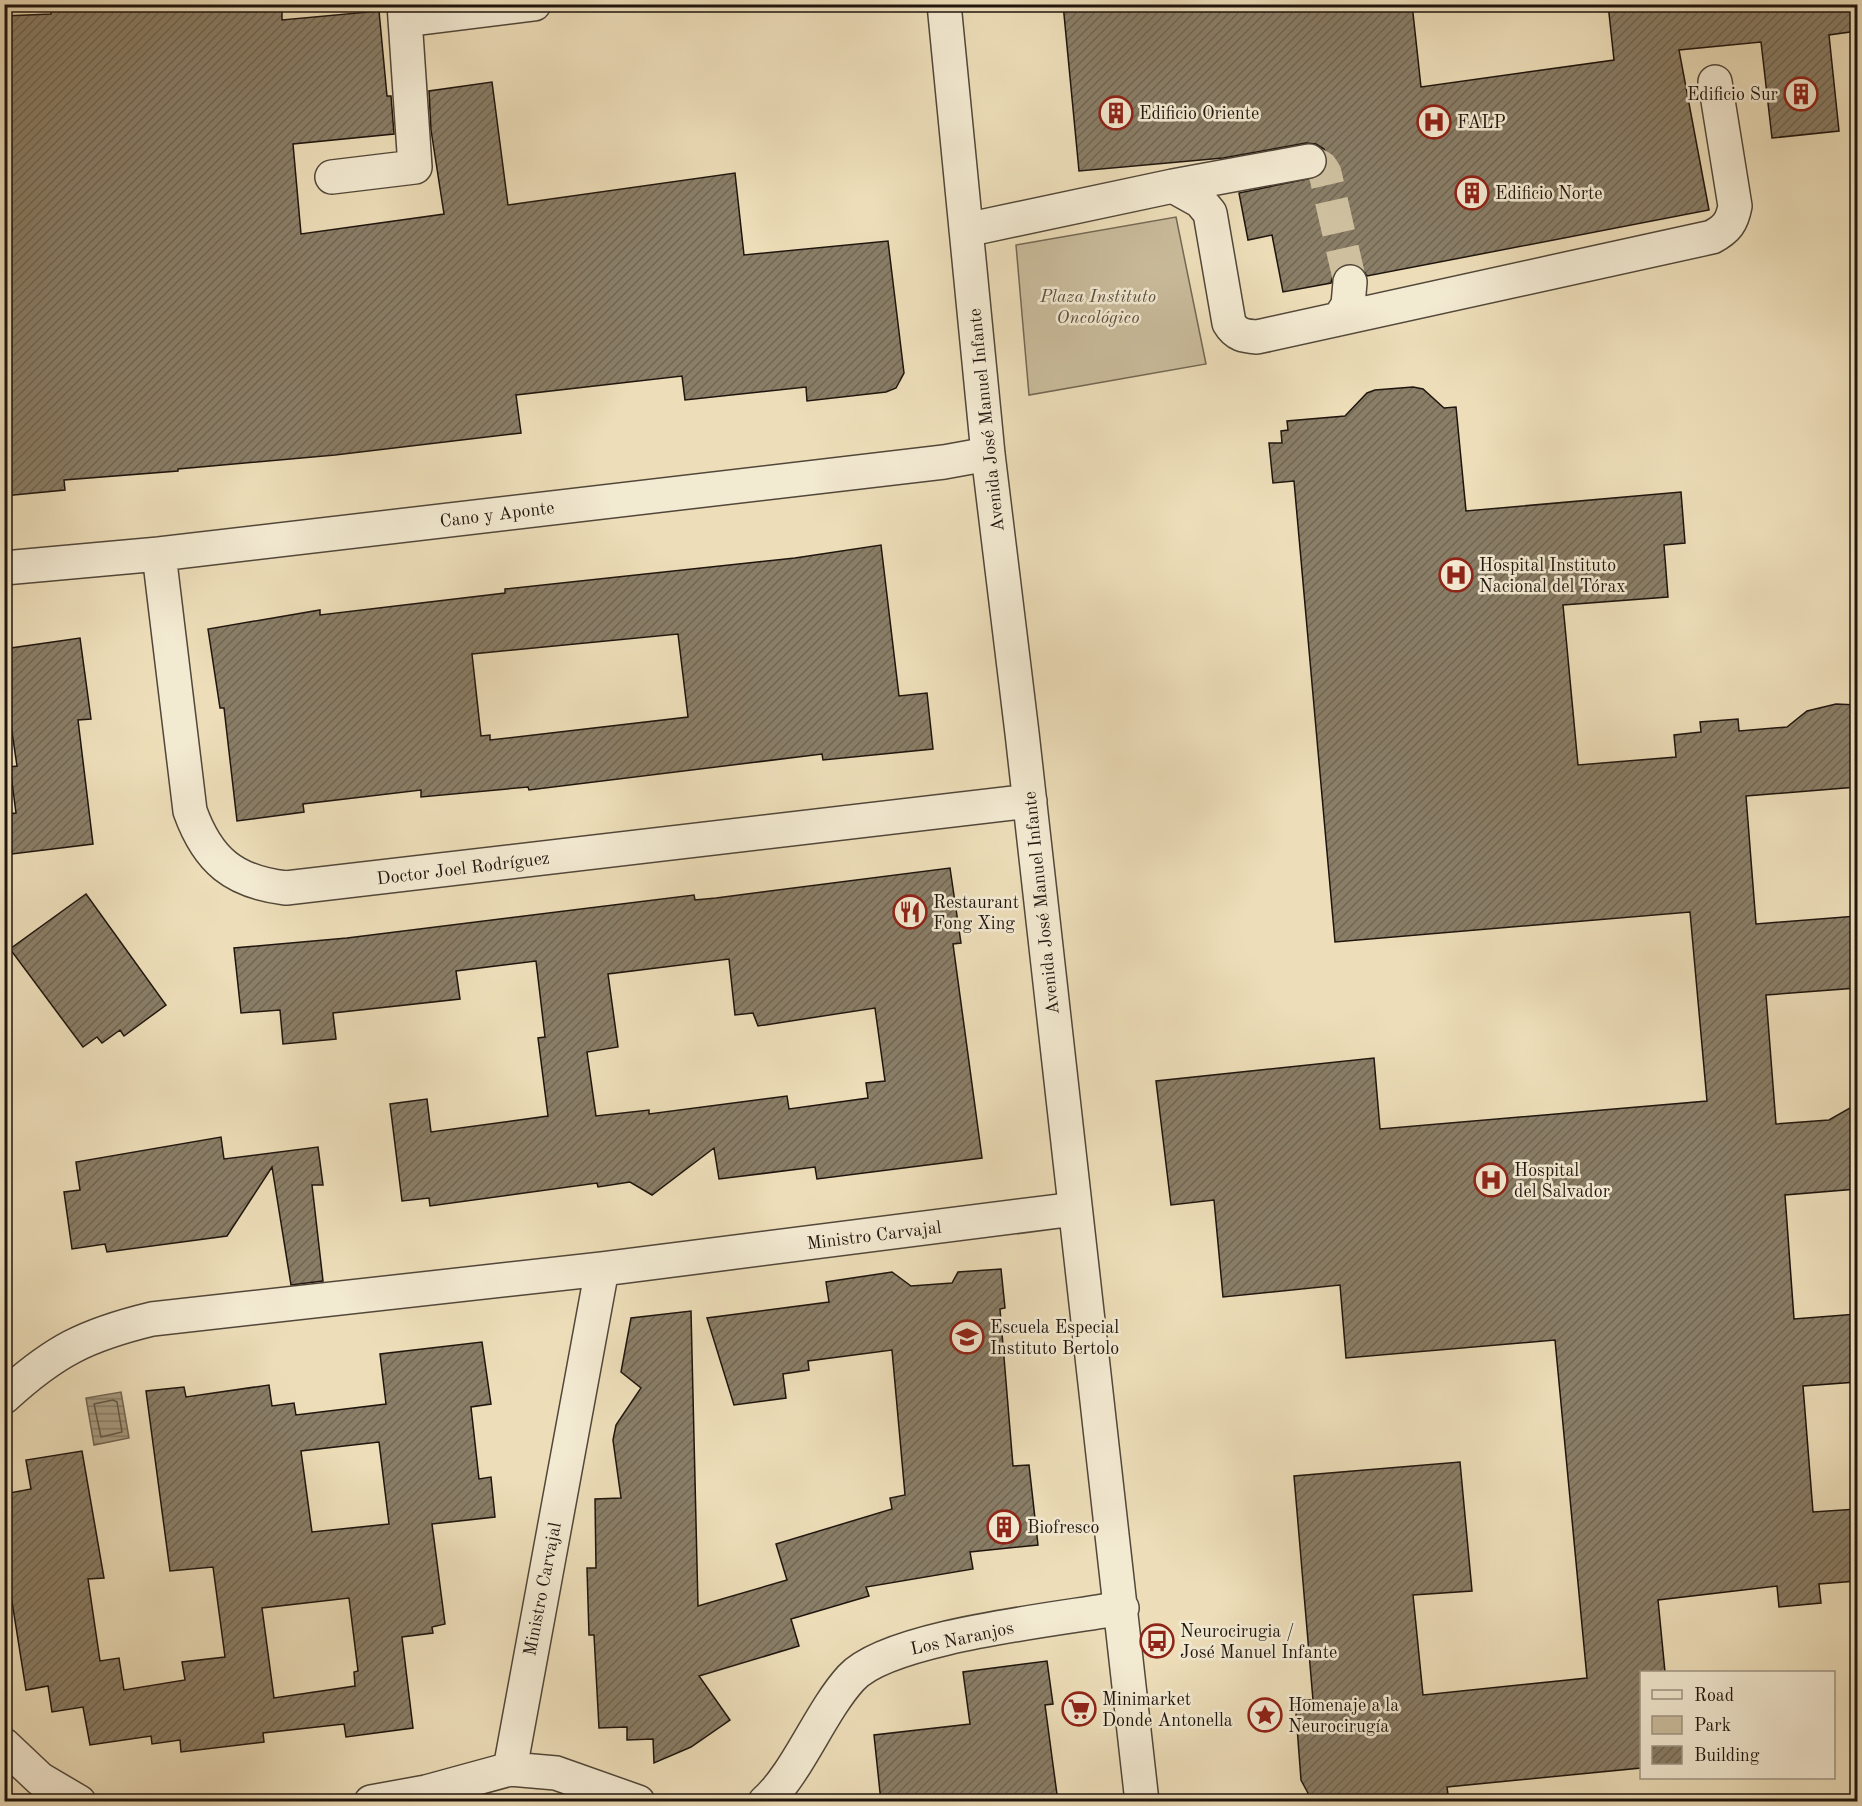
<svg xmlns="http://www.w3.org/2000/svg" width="1862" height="1806" viewBox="0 0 1862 1806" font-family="'Old Standard TT',serif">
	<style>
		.green { fill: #cabc9c; stroke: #746855; stroke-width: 1.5 }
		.water { fill: url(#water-rules); stroke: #716552; stroke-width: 1.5 }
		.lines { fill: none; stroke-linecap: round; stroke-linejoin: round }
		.shore { stroke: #635846; stroke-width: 1.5 }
		.building { fill: url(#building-hatch); stroke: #1f150e; stroke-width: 1.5; fill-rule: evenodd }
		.minor-tunnel { stroke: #cec09f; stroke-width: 33; stroke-dasharray: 33 16; stroke-linecap: butt }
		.minor-casing { stroke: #524739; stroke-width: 36 }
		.minor { stroke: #f3ead2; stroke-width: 33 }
		.labels { text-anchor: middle; stroke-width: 5; stroke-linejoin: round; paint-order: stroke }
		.poi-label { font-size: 18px; fill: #1f150e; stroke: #f3ead2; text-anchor: start }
		.park-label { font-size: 18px; font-style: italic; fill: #5b4f40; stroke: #f3ead2 }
		.street-label { font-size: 18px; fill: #1f150e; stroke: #f3ead2 }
	</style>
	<defs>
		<pattern id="water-rules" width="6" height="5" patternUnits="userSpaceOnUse" patternTransform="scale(1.5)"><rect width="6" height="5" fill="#a79a7f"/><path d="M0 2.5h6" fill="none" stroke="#877c66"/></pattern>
		<pattern id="building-hatch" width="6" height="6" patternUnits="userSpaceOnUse" patternTransform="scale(1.5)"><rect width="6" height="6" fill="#8a7e67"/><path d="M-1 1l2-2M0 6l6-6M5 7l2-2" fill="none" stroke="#706653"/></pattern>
	</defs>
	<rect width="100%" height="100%" fill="#eddeb9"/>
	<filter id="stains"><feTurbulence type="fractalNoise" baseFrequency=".00333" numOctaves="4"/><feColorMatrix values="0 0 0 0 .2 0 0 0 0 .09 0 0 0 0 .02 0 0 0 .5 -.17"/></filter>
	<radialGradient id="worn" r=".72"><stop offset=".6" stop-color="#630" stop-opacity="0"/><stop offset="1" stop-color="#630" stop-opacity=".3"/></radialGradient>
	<path class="green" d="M1176,217l30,147 -177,31 -13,-150z"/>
	<path class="water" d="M121,1392l8,46 -35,7 -8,-47z"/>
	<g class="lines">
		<path class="shore" d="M113,1400l4,2 5,30 -21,5 -7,-33z"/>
	</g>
	<path class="building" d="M50,4h232v16l97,-9 8,85h4l3,38 -101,10 8,90 143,-20 -13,-84 -2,-39 63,-9 16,123 227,-32 9,82 144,-14 16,132 -8,15 -10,4 -79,9 -1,-14 -121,13 -3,-24 -166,19 5,38 -186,22 -157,14v2l-114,9 1,10 -61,6v-265h8l-8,-96v-119l47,-2z
		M1063,4h349l9,83 193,-27 -6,-56h249v27l-28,4 10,96 -67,7 -11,-96 -82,8 30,160 -342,66 -7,-10 -9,-3 -8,2 -9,7 -3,11 -48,9 -11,-57 -24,5 -9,-47 82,-17 6,-9v-9l-3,-9 -8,-5 -10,-1 -83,15 -144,13z
		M1413,387l10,2 21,19 12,-1 10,104 215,-19 4,51 -21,2 4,52 -105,8 15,160 98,-8 -2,-22 27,-3 -1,-10 38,-3 1,12 48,-4 20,-16 29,-7 21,1v82l-111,9 10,128 101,-8v72l-91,7 10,129 53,-4 28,-16v85l-72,6 9,124 63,-5v68l-54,4 10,126 44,-3v72l-38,3 2,19 -42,4 -2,-21 -119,14 7,72h-24v96l-194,19 2,15h-122l-18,-7 -8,-15 -6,-80h18l-19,-224 166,-14 12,129 -59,4 10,100 164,-17 -32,-338 -209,18 -6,-73 -117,12 -9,-97 -43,5 -15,-124 218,-23 6,71 327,-28 -17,-189 -355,30 -41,-461 -21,2 -4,-40h13l-1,-12 7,-1 -1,-9 58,-5 22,-23 8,-3z
		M881,545l18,151 28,-3 6,56 -110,11 -1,-6 -293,36 -1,-3 -107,10v-7l-118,14 1,8 -67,9 -13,-113h-4l-12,-79 112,-19v5l185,-22v-4l290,-31zM678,634l10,83 -198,23v-5l-9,1 -9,-82z
		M80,638l11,81 -13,1 15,124 -81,10 -5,-40 9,-1 -6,-46 7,-1 -13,-89v-28z
		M950,868l11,75 -8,1 29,214 -165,21 -2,-12 -96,12 -5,-31 -62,47 -22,-13 -32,5 -1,-4 -167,23 -1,-8 -27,3 -12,-97 37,-5 4,33 117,-16 -10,-78 7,-1 -9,-76 -80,10 4,28 -127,14 3,26 -53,5 -3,-34 -39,3 -7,-65 113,-10 347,-43 1,5 21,-2zM729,959l6,56 18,-2 5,13 117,-18 10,73 -19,2 2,15 -79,11 -2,-13 -138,18v-4l-53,6 -9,-64 31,-5 -10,-73z
		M86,894l80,111 -42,31 -4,-6 -18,13 -5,-6 -14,10 -73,-98z
		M221,1137l3,22 94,-12 5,38h-11l11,96 -32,4 -19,-118 -45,69 -120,16 -2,-8 -33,5 -8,-57 16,-2 -4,-28z
		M1001,1269l4,39 -5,1 13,157 16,-1 9,80 -68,7 3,17 -107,18 3,9 -78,23 8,27 -100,30 31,44 -39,27 -37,16 -1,-24 -26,1v-13l-28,1 -5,-93h-5l-2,-67h9l-1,-69 26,-1 -8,-58 3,-15 25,-37 -20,-16 10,-54 60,-7 7,295 89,-26 -11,-36 116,-35 -2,-11 15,-3 -13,-145 -84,11 1,9 -26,4 3,24 -52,7 -27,-87 122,-16 -3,-20 66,-10 19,14 41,-3 6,-11z
		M482,1342l9,62 -20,3 8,72 12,-2 4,40 -63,7 13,100 -13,3 1,6 -31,4 11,91 -67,9 -2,-13 -81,9 1,9 -83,10 -1,-12 -28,4 -1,-8 -61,9 -7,-38 -31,5 -4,-26 -22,4 -16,-101 -6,1v-96l27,-5 -5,-29 56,-9 22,127 -16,1 12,82 19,-3 5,32 61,-10 -3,-18 43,-5 -12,-90 -43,4 -24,-180 38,-4 2,10 83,-12 3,21 22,-3 2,12 90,-11 -6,-50zM379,1442l10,82 -77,8 -11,-81zM349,1598l9,73 -4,1 1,14 -81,12 -12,-90z
		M1047,1661l6,43 -8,1 13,97h-177l-7,-67 96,-11 -7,-52z"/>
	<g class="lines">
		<path class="minor-tunnel" d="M1309,161l12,6 4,6 25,109"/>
		<defs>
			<path id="minor" d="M944,4l44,450 34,279 120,1069
				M405,20l129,-16
				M332,177l83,-10 -11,-163
				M1173,186l136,-25
				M966,230l207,-44 27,15 10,12 19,110c7,12 15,13 28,14l455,-100c15,-8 20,-15 23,-31l-20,-124
				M1339,319l9,-14 2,-23
				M159,554l31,257c18,50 44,71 96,77l744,-87
				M4,568l155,-14 785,-92 44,-8
				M4,1397c50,-46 82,-62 148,-78l450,-50 473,-60
				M4,1745l36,34 39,23
				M510,1769l92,-500
				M371,1802l55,-10 84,-23 46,4 82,29
				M765,1802c32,-28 55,-90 86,-124 38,-42 211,-59 271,-70"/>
		</defs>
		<use href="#minor" class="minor-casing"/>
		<use href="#minor" class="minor"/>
	</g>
	<defs>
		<symbol id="building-ring" viewBox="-11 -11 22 22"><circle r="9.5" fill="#f3ead2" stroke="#8f2418" stroke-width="1.5"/><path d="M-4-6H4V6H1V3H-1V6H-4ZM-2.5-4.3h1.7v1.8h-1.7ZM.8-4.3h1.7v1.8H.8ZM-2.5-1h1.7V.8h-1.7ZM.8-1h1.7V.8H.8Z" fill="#8f2418"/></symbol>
		<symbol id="hospital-ring" viewBox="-11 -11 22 22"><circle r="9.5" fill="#f3ead2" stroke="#8f2418" stroke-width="1.5"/><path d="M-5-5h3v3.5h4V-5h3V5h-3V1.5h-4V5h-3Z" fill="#8f2418"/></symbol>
		<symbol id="restaurant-ring" viewBox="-11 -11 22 22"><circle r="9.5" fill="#f3ead2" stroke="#8f2418" stroke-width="1.5"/><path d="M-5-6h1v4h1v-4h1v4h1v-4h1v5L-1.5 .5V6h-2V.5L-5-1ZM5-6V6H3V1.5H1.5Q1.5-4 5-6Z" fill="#8f2418"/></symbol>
		<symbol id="school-ring" viewBox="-11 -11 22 22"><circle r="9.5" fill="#f3ead2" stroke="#8f2418" stroke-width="1.5"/><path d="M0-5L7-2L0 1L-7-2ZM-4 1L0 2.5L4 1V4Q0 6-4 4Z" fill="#8f2418"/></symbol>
		<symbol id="bus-ring" viewBox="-11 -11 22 22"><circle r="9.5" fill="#f3ead2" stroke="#8f2418" stroke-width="1.5"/><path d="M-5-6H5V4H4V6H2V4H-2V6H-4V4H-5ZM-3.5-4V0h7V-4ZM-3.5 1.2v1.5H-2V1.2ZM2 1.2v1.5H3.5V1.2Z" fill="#8f2418"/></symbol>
		<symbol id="supermarket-ring" viewBox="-11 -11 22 22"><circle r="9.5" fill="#f3ead2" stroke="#8f2418" stroke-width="1.5"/><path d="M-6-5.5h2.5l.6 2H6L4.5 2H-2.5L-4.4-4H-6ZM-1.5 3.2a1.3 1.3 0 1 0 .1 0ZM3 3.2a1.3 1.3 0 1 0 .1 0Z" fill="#8f2418"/></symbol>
		<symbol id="sight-ring" viewBox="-11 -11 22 22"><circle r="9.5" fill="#f3ead2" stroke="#8f2418" stroke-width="1.5"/><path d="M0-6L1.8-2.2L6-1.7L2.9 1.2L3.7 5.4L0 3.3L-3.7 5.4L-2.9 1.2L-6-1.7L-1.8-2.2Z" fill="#8f2418"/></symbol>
	</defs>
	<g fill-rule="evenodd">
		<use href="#building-ring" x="1782" y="75" width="38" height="38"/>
		<use href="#building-ring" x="1097" y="94" width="38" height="38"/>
		<use href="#hospital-ring" x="1415" y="103" width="38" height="38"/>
		<use href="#building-ring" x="1453" y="174" width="38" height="38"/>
		<use href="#hospital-ring" x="1437" y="556" width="38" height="38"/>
		<use href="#restaurant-ring" x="891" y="893" width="38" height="38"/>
		<use href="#hospital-ring" x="1472" y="1161" width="38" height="38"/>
		<use href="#school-ring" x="948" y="1318" width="38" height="38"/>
		<use href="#building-ring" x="985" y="1508" width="38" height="38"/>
		<use href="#bus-ring" x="1138" y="1622" width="38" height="38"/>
		<use href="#supermarket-ring" x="1060" y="1690" width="38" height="38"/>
		<use href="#sight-ring" x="1246" y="1696" width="38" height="38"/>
	</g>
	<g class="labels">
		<g class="poi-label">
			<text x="1778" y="100" text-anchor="end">Edificio Sur</text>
			<text x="1139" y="119">Edificio Oriente</text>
			<text x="1457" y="128">FALP</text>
			<text x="1495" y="199">Edificio Norte</text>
			<text x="1479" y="571">Hospital Instituto<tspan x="1479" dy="21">Nacional del Tórax</tspan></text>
			<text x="933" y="908">Restaurant<tspan x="933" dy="21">Fong Xing</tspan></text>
			<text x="1514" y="1176">Hospital<tspan x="1514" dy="21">del Salvador</tspan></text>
			<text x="990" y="1333">Escuela Especial<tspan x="990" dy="21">Instituto Bertolo</tspan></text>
			<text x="1027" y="1533">Biofresco</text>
			<text x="1180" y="1637">Neurocirugia /<tspan x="1180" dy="21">José Manuel Infante</tspan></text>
			<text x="1102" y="1705">Minimarket<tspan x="1102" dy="21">Donde Antonella</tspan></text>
			<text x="1288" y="1711">Homenaje a la<tspan x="1288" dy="21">Neurocirugía</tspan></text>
		</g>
		<g class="park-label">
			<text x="1098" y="302">Plaza Instituto<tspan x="1098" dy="21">Oncológico</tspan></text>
		</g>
		<g class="street-label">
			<text transform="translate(986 420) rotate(-96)" y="6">Avenida José Manuel Infante</text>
			<text transform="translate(497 514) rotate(-7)" y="6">Cano y Aponte</text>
			<text transform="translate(463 868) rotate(-7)" y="6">Doctor Joel Rodríguez</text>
			<text transform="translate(1041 903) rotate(-96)" y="6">Avenida José Manuel Infante</text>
			<text transform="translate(874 1235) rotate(-7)" y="6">Ministro Carvajal</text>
			<text transform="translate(542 1589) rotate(-79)" y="6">Ministro Carvajal</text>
			<text transform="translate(962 1638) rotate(-12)" y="6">Los Naranjos</text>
		</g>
	</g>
	<rect width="1862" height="1806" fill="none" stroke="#eddeb9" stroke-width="24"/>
	<rect x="6" y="6" width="1850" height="1794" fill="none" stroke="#1f150e" stroke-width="3"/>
	<rect x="12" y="12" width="1838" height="1782" fill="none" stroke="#1f150e" stroke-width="1.5"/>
	<rect x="1640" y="1671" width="195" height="108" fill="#f3ead2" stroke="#9e9584" stroke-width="1.5"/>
	<rect x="1652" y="1690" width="30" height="9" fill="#f3ead2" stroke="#9e9584" stroke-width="1.5"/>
	<text x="1694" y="1701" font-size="18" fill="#1f150e">Road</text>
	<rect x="1652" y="1716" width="30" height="18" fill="#cabc9c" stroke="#9e9584" stroke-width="1.5"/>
	<text x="1694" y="1731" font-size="18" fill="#1f150e">Park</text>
	<rect x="1652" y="1746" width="30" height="18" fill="url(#building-hatch)" stroke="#9e9584" stroke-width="1.5"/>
	<text x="1694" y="1761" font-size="18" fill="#1f150e">Building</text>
	<rect width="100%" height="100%" filter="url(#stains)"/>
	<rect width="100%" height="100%" fill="url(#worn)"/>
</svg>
